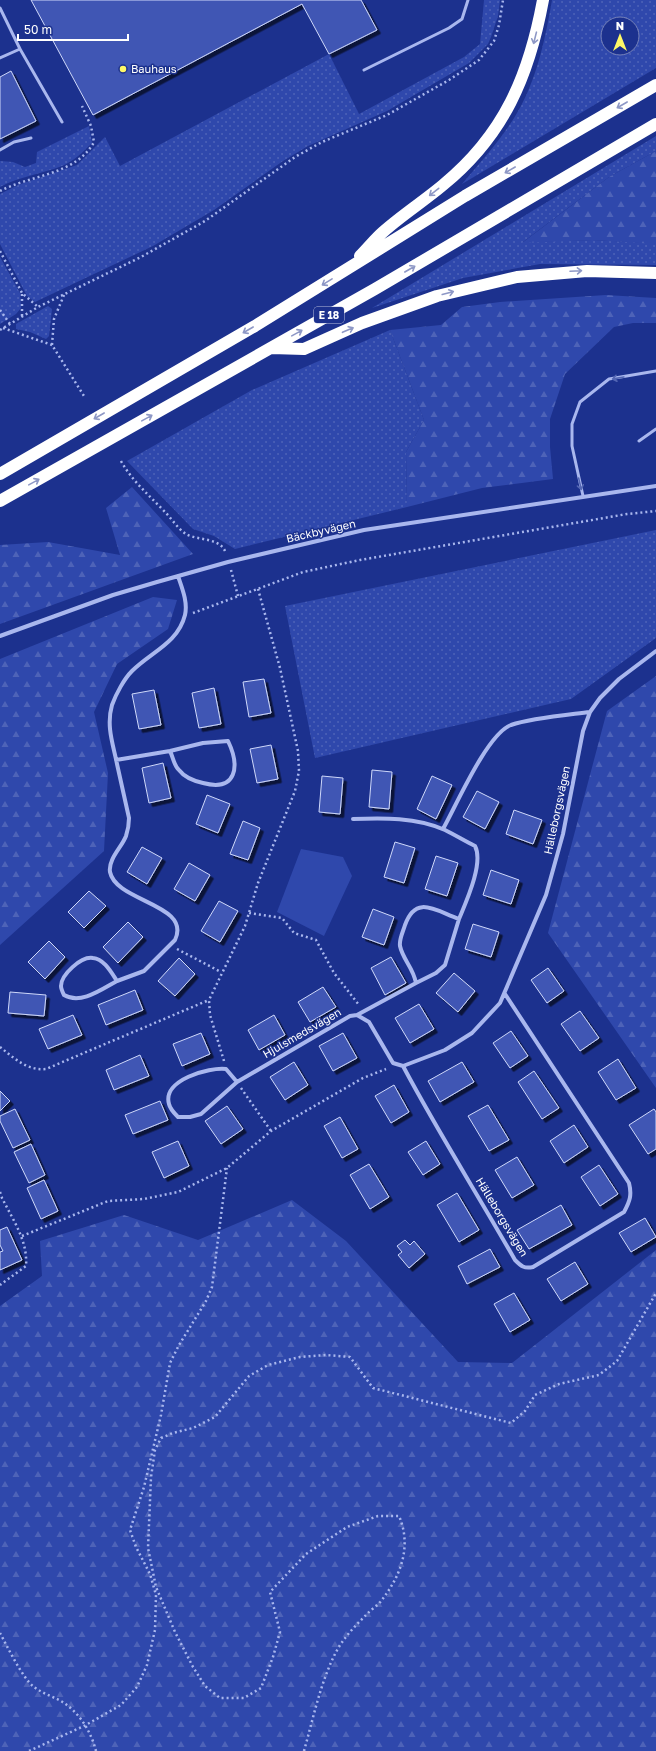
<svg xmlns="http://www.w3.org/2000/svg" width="656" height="1751" viewBox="0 0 656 1751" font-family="'Golos Text',sans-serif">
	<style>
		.grass { fill: url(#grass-dots); fill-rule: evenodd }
		.forest { fill: url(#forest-firs) }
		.park { fill: #2f48ac }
		.building { fill: #4057b4; stroke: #cfd8fa; filter: url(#shadow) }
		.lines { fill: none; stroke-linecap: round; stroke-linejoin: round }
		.path { stroke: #a9b7ee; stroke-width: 2.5; stroke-dasharray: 2 3; stroke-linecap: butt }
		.service { stroke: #a9b7ee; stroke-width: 3 }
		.minor { stroke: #a9b7ee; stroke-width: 4 }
		.motorway { stroke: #fff; stroke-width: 12 }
		.oneway { stroke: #8e98c6 }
		.oneway2 { stroke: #5467b4 }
		.poi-dot { fill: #fef867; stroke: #1c318e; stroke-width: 1.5 }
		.labels { text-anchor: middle; stroke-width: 3; stroke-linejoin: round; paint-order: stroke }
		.shield { fill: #1c318e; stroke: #bbc1dd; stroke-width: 1 }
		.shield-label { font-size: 10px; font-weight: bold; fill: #fff }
		.poi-label { font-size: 11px; fill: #fff; stroke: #1c318e; text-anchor: start }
		.street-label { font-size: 11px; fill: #fff; stroke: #1c318e }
	</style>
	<defs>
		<pattern id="grass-dots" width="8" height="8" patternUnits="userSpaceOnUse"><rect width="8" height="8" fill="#2f48ac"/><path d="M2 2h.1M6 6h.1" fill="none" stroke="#4e63b8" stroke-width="1.8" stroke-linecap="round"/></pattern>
		<pattern id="forest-firs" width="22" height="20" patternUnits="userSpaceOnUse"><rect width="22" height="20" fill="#2f48ac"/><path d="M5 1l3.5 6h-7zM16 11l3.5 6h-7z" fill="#4e63b8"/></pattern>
		<filter id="shadow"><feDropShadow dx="3.5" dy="3.5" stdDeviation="0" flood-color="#0009"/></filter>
	</defs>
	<rect width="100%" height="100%" fill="#1c318e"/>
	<path class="grass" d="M484,0h16l-2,16 -7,21 -3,7 -19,19 -82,48 -79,35 -25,15 -69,49 -61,36 -118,56 -8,-6 -27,-52v-50l18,-9 59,-20 28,-28 15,29 209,-112 30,60 105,-57 16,-13z
		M552,0h104v68l-194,116c21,-25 44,-50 59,-78 17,-32 25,-71 31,-106zM608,24h24v24h-24z
		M89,126l3,17c-9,9 -18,18 -30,23 -20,8 -42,10 -62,21v-26l13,1 12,5 11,-4 1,-11z
		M656,136v15l-47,26 -86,65 70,-2 61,3 2,1v21l-116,-1 -77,14 -91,30z
		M0,257l20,36 1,15 -5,6 -16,10z
		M48,306l4,3 -3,27 -3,3 -16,-7 -14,-3v-5z
		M390,330l34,90 -18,32 1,55 -172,42 -21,-13 -21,-7 -66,-68 125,-71z
		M656,530v108l-85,61 -256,59 -30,-152z"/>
	<path class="forest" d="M656,151v93l-63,-4 -71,3 87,-66z
		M606,295l50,3v25h-23l-19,4 -49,47 -15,45v28l3,32 -71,9 -75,19 -1,-55 18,-32 -34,-90 51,-5 21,-18 38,-5z
		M132,487l61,67 -193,70v-79l48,-3 72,13 -14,-47z
		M153,597l24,3 -9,29 -51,35 -23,48 14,61 -4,78 -104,94v-286z
		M656,676v412l-108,-155 59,-222z
		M292,1200l54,41 112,121 54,1 144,-113v501h-656v-445l42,-30 -2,-35 84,-26 74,25z"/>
	<path class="park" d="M301,849l42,8 9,19 -28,60 -47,-24z"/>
	<path class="building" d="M31,0h330l16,30 -48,24 -27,-50 -209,111z
		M11,71l25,50 -36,18v-62z
		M264,679l7,34 -22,4 -6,-35z
		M214,688l7,36 -22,4 -7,-35z
		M154,690l7,35 -22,4 -7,-35z
		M271,745l7,34 -21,4 -7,-34z
		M163,763l8,35 -22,5 -7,-35z
		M372,770l20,2 -3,37 -20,-2z
		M322,776l21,2 -3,36 -21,-2z
		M432,776l20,9 -16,34 -19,-10z
		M477,791l22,11 -14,27 -22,-12z
		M207,795l23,9 -12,29 -22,-9z
		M514,810l28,10 -9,24 -27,-10z
		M243,821l17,7 -12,32 -18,-6z
		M395,842l20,6 -11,35 -20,-6z
		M142,847l20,11 -15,26 -20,-12z
		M436,856l22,7 -11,33 -22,-7z
		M189,863l21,12 -15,26 -21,-12z
		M491,870l28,10 -8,24 -28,-9z
		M89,891l17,15 -22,22 -16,-16z
		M219,901l19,10 -18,31 -19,-11z
		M373,909l21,8 -10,28 -22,-8z
		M128,922l15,15 -25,26 -15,-16z
		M473,924l26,8 -8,25 -26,-8z
		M49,941l16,16 -20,22 -17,-17z
		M391,957l15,26 -21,12 -14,-27z
		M179,958l16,16 -20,22 -17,-15z
		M548,968l16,23 -17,12 -16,-23z
		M454,973l21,18 -17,21 -22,-19z
		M323,987l13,20 -26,15 -12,-20z
		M135,990l8,20 -37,15 -8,-20z
		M10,992l36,3 -2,21 -36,-3z
		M419,1004l15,25 -24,14 -15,-25z
		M580,1011l19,27 -19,13 -19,-27z
		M73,1015l9,20 -34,14 -9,-20z
		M274,1015l11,20 -26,15 -11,-20z
		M511,1031l17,25 -18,12 -17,-25z
		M201,1033l9,21 -28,12 -9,-22z
		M343,1033l14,25 -24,13 -14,-25z
		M140,1055l9,21 -35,14 -8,-20z
		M618,1059l18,29 -20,12 -18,-28z
		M294,1062l14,23 -23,15 -15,-23z
		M462,1062l12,20 -34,20 -12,-21z
		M534,1071l25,37 -17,11 -24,-37z
		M394,1085l15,27 -18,11 -16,-27z
		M0,1091l10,10 -10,10z
		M160,1101l8,19 -35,14 -8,-19z
		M488,1105l21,35 -20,11 -21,-35z
		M227,1106l16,23 -22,15 -16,-23z
		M15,1109l15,31 -17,8 -13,-27v-5z
		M654,1109l2,3v37l-8,5 -19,-29z
		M340,1117l18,32 -16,9 -18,-32z
		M574,1125l14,22 -24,16 -14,-22z
		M178,1141l11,25 -25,12 -12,-26z
		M426,1141l14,23 -17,11 -15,-23z
		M31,1144l14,31 -16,8 -15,-31z
		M517,1157l17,28 -22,13 -17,-28z
		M369,1164l20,33 -19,12 -20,-34z
		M599,1165l19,29 -18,12 -19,-29z
		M44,1180l14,31 -17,8 -14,-31z
		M457,1193l22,37 -20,12 -22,-37z
		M561,1205l11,20 -43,24 -12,-19z
		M645,1218l11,19 -25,15 -12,-19z
		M7,1227l15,33 -22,10v-18l3,-1 -3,-6v-15z
		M405,1240l5,5 4,-4 11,13 -16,14 -11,-13 4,-3 -5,-6z
		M490,1249l10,18 -33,17 -9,-18z
		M575,1262l13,22 -27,17 -14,-22z
		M514,1293l16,27 -20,12 -16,-28z"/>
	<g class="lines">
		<path class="path" d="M0,191c30,-16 76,-16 94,-49l-3,-16 -9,-20
			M0,251l22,42 16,14
			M22,294v22
			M64,295l-10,24 -2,26 32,51
			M0,310l10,14
			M3,328l49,17
			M0,330l38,-23 103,-50 64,-36 90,-64 27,-15 65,-27 62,-35 30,-20 15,-19 5,-16 4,-25
			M121,461c11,20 28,34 44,51 7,7 13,17 21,22 12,7 36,3 40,20
			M231,570l7,26
			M193,613l110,-41 57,-12 267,-46 29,-3
			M249,913l33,5 12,15 22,7 18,33 25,32
			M177,949l44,23
			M0,1047c14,11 27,24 46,22l163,-69
			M224,1061l-14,-46 -1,-15 36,-74 13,-43 37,-92 4,-20 -1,-20 -18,-83 -22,-79
			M241,1088l30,43
			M0,1192l2,6c11,22 26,43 24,68l-26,19
			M22,1236l86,-35 36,-2 34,-7 49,-24 44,-37 92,-53 23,-9
			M0,1633c7,13 23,46 34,54 8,6 17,9 25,13 19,10 32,31 37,51
			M29,1751l55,-25 37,-21 16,-18 10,-22 8,-35 1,-35 -6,-21 -14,-27 -6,-17 14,-43 17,-72 9,-52 9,-18 27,-44 6,-14 15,-119
			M304,1751c9,-32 16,-66 30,-95 8,-17 21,-30 34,-43 4,-4 10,-8 13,-12 20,-25 31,-55 18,-85h-21l-31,11 -41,27 -36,38 10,40 -7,25 -12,31 -17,10h-24l-15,-12 -12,-19 -18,-35 -19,-45 -8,-39 3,-71 4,-27 6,-12 12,-5 20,-5 22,-11 34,-41 19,-11 32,-8 26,-2 24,2 23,31 138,35 14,-12 10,-16 24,-11 40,-9 18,-14 39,-68"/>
		<path class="service" d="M0,8l20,41
			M0,58l20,-9 42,73
			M364,70l85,-42 13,-9 6,-19
			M0,150l14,-8 17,-4
			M639,441l17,-12
			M583,496l-11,-50v-22l8,-22 29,-23 47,-8"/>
		<path class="minor" d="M0,636l113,-41 44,-13 71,-20 136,-32 292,-44
			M116,760l54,-9 33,-8 25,-2c12,25 9,51 -25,42 -9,-2 -18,-5 -24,-13 -5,-4 -6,-13 -9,-19
			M353,819c30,-1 63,-2 92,11 10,5 20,11 30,16 9,17 -9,56 -16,73 -23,-8 -43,-25 -54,6 -2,7 -6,14 -5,21 3,14 13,21 16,37l20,-10 9,-8 14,-46
			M443,829c13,-23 44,-95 68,-104 21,-7 56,-10 79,-13
			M117,981c-15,8 -36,24 -53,14 -1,-2 -3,-6 -3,-9 0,-11 20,-30 32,-28 11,1 18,14 24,23l27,-10 31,-31c17,-36 -59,-38 -65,-68 -2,-13 12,-25 16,-36 2,-6 3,-12 3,-18 -4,-18 -8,-36 -12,-54 -4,-20 -11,-38 -5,-59 4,-11 12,-26 20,-34 19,-19 46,-28 53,-56 3,-13 -3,-27 -7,-39
			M505,994l124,189c3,12 1,18 -5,29l-91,55c-9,2 -12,-1 -18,-7 -37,-65 -77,-128 -112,-194l42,-16 27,-17 28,-30 46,-108 17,-61 20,-103 7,-19 10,-14 19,-19 37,-28
			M357,1015l59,-32
			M237,1082l-11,-13c-17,-2 -64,11 -57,35 1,5 6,10 9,13h12l11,-3 36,-32 113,-66 7,-1 12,7 24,41 10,3"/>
		<path class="motorway" d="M360,256c8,-8 15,-17 23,-24 19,-17 41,-31 60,-47 61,-50 86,-109 100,-185
			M272,348l32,1 58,-26 75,-27 80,-19 70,-6 69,2
			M0,474l255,-148 210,-130 191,-111
			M0,501l375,-212 281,-165"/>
	</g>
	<defs><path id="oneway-shaft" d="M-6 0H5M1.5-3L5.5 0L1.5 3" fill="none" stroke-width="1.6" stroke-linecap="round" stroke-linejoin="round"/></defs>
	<g class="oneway">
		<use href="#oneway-shaft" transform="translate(535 38) rotate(104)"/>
		<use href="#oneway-shaft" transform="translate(622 105) rotate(150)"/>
		<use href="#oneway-shaft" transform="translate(510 170) rotate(150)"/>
		<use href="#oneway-shaft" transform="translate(434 192) rotate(142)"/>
		<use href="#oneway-shaft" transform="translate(410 269) rotate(-30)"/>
		<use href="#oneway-shaft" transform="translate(576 271) rotate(-3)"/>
		<use href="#oneway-shaft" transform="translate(327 282) rotate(148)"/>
		<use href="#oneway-shaft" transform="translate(448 293) rotate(-15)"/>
		<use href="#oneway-shaft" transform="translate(248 330) rotate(150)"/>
		<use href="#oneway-shaft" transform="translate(348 330) rotate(-23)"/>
		<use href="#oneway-shaft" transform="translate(297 333) rotate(-29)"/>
		<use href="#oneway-shaft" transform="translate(99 416) rotate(150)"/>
		<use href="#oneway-shaft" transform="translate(147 418) rotate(-29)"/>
		<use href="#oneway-shaft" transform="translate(34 482) rotate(-29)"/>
	</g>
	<g class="oneway2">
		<use href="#oneway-shaft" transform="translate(618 378) rotate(170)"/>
		<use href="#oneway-shaft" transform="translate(580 484) rotate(77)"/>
	</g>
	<circle class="poi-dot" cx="123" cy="69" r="4"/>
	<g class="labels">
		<rect class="shield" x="314" y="307" width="30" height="16" rx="3"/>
		<g class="shield-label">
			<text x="329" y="319">E 18</text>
		</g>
		<g class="poi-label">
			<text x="131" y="73">Bauhaus</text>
		</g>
		<g class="street-label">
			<text transform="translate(321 531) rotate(-13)" y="4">Bäckbyvägen</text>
			<text transform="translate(557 810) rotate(-78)" y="4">Hälleborgsvägen</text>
			<text transform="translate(302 1033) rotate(-30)" y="4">Hjulsmedsvägen</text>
			<text transform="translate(502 1217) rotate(59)" y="4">Hälleborgsvägen</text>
		</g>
	</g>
	<g transform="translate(620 36)"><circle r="19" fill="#1c318e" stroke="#7783bb"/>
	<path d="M0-3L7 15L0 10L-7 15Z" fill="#fef867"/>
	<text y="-6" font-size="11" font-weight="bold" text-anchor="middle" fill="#ffffff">N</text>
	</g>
	<path d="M18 34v6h110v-6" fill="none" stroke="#ffffff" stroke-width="2"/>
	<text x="24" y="34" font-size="12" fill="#ffffff" stroke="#1c318e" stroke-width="3" paint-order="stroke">50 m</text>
</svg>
